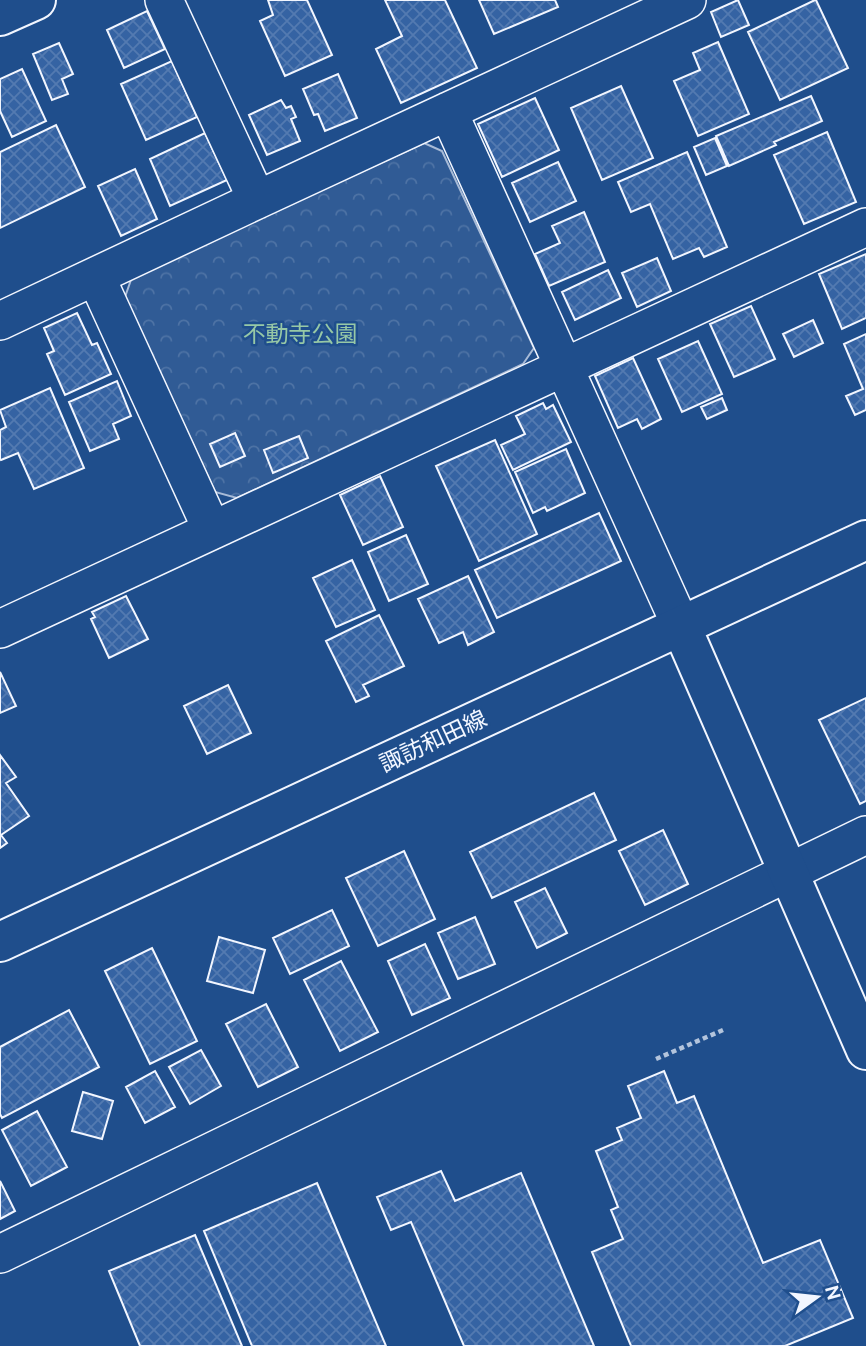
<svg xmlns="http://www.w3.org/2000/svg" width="866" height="1346" viewBox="0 0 866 1346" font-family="Ubuntu,'Noto Sans JP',sans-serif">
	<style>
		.park { fill: url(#park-crowns); stroke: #a8bbd7; stroke-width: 2 }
		.building { fill: url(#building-cross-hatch); stroke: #f2f6ff; stroke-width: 2 }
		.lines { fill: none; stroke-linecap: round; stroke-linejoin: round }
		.street-casing { stroke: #f2f6ff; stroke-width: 40 }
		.secondary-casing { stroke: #f2f6ff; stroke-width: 42 }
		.path { stroke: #b3c4dc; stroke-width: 4.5; stroke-dasharray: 5 3.5; stroke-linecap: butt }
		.street { stroke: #1f4e8c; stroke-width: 37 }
		.secondary { stroke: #1f4e8c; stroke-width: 38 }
		.labels { text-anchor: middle; stroke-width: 5; stroke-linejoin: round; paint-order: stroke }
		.park-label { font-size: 23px; fill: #97c8a6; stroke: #1f4e8c }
		.street-label { font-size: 23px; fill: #f2f6ff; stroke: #1f4e8c }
	</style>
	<defs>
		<pattern id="park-crowns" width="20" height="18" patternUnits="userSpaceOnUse" patternTransform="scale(1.75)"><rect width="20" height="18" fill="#305b95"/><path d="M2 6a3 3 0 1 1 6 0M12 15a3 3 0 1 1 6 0" fill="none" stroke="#4e73a5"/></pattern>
		<pattern id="building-cross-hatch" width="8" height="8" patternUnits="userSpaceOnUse" patternTransform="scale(1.75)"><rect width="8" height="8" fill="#3563a3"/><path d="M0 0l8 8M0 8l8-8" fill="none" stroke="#537ab1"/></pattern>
	</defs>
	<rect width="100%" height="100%" fill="#1f4e8c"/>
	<path class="park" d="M424,143l18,8 92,197 -11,16 -286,134 -22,-6 -90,-195 7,-20z"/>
	<path class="building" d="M268,0h39l25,55 -47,21 -25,-55 13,-6z
		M385,0h60l32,68 -76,35 -25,-54 26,-13z
		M479,0h76l3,7 -64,27z
		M738,0l11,25 -28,12 -10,-25z
		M815,0h1l32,68 -68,32 -32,-68z
		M147,11l18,38 -41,19 -17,-38z
		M718,42l31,72 -51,22 -24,-55 26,-11 -7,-17z
		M59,43l14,31 -11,5 6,15 -16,6 -19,-46z
		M172,61l25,56 -51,23 -25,-56z
		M22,69l24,52 -34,16 -12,-26v-32z
		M338,74l19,44 -32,13 -7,-17 -4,1 -11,-26z
		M621,86l32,72 -51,22 -31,-72z
		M811,96l11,25 -48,21 2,3 -47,21 -13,-30z
		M535,98l24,52 -57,27 -24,-53z
		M281,100l5,8 5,-2 5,11 -5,2 9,22 -33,14 -18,-40z
		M56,125l29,62 -85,41v-76z
		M827,132l29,70 -52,22 -30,-69z
		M205,133l22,47 -57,26 -20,-47z
		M715,138l12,28 -21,9 -12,-28z
		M687,152l40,95 -23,10 -5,-9 -26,11 -23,-55 -19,8 -13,-30z
		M558,162l18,39 -46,21 -18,-39z
		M135,169l22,50 -36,17 -23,-50z
		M584,212l21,50 -56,24 -14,-32 25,-11 -8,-17z
		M866,254v64l-24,11 -23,-55z
		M657,258l14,33 -34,16 -15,-34z
		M608,270l13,28 -46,22 -13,-28z
		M751,306l24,53 -41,18 -24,-53z
		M77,313l15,32 5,-2 14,31 -46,21 -18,-41 7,-3 -10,-23z
		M813,320l10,23 -29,14 -11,-23z
		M866,334v76l-11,5 -9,-19 17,-7 -19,-45z
		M698,341l24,53 -40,18 -24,-53z
		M633,358l28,61 -19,10 -5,-10 -19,9 -23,-52z
		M117,381l14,35 -18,8 6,15 -29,12 -21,-49z
		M50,388l34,80 -50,21 -16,-36 -17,7 -1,-1v-29l6,-3 -6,-17z
		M722,398l5,12 -20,9 -6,-12z
		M543,403l3,6 7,-4 18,37 -58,28 -12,-25 24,-11 -9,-18z
		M235,433l10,23 -25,11 -10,-23z
		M299,436l9,22 -35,15 -9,-23z
		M495,440l42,94 -58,27 -43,-95z
		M566,449l19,44 -38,18 -2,-4 -12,6 -18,-41z
		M380,476l23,51 -40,18 -23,-50z
		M599,513l22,48 -124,57 -22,-48z
		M406,535l22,49 -39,17 -21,-49z
		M352,560l23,50 -39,17 -23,-49z
		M468,576l26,56 -26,13 -5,-13 -24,11 -21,-44z
		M126,596l22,43 -39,19 -18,-39 4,-2 -3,-5z
		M379,615l25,51 -41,19 6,11 -13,6 -30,-61z
		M0,672l16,34 -16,7z
		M228,685l23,48 -44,21 -23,-48z
		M866,698v103l-6,3 -41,-84z
		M0,755l16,22 -10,6 23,33 -28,19 6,8 -7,5z
		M594,793l22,47 -124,58 -22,-46z
		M663,830l25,54 -43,21 -26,-54z
		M404,851l31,68 -57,27 -32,-68z
		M545,888l22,45 -30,15 -22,-46z
		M332,910l17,36 -59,28 -17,-36z
		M475,917l20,47 -37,15 -20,-46z
		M219,937l46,13 -12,43 -46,-12z
		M425,944l25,54 -38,17 -24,-54z
		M152,948l45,93 -47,23 -45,-93z
		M341,961l37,71 -38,19 -36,-71z
		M266,1004l32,63 -40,20 -32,-63z
		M69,1010l30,57 -97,51 -2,-4v-67z
		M201,1050l20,36 -31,18 -21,-37z
		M155,1071l20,36 -30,16 -19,-36z
		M664,1071l13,32 17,-7 69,167 57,-23 33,78 -68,28h-154l-39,-94 31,-13 -12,-29 7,-3 -22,-56 26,-11 -5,-12 24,-10 -13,-32z
		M83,1092l30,9 -11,38 -30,-8z
		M37,1111l30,56 -36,19 -29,-56z
		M441,1171l14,30 66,-28 73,173h-130l-53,-124 -20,8 -14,-33z
		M0,1181l15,30 -15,8z
		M317,1183l69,163h-134l-48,-115z
		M195,1235l47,111h-102l-31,-75z"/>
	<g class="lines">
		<defs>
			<path id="street" d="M164,0l93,200
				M448,111l233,515
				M96,277l116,253
				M0,321l257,-121 430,-200
				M0,629l866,-402
				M0,1254l866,-419"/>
			<path id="secondary" d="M0,16l36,-16
				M681,626l185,424
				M0,942l866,-402"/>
		</defs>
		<use href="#street" class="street-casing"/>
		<use href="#secondary" class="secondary-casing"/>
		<path class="path" d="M656,1059l67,-29"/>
		<use href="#street" class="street"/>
		<use href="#secondary" class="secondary"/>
	</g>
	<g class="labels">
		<g class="park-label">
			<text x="300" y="342">不動寺公園</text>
		</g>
		<g class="street-label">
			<text transform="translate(433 741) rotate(-25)" y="8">諏訪和田線</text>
		</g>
	</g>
	<g transform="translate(817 1297) rotate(75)" stroke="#1f4e8c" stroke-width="5" paint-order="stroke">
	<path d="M0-5L12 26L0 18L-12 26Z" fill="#f2f6ff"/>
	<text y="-10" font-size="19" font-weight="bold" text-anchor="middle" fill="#f2f6ff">N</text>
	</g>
</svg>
